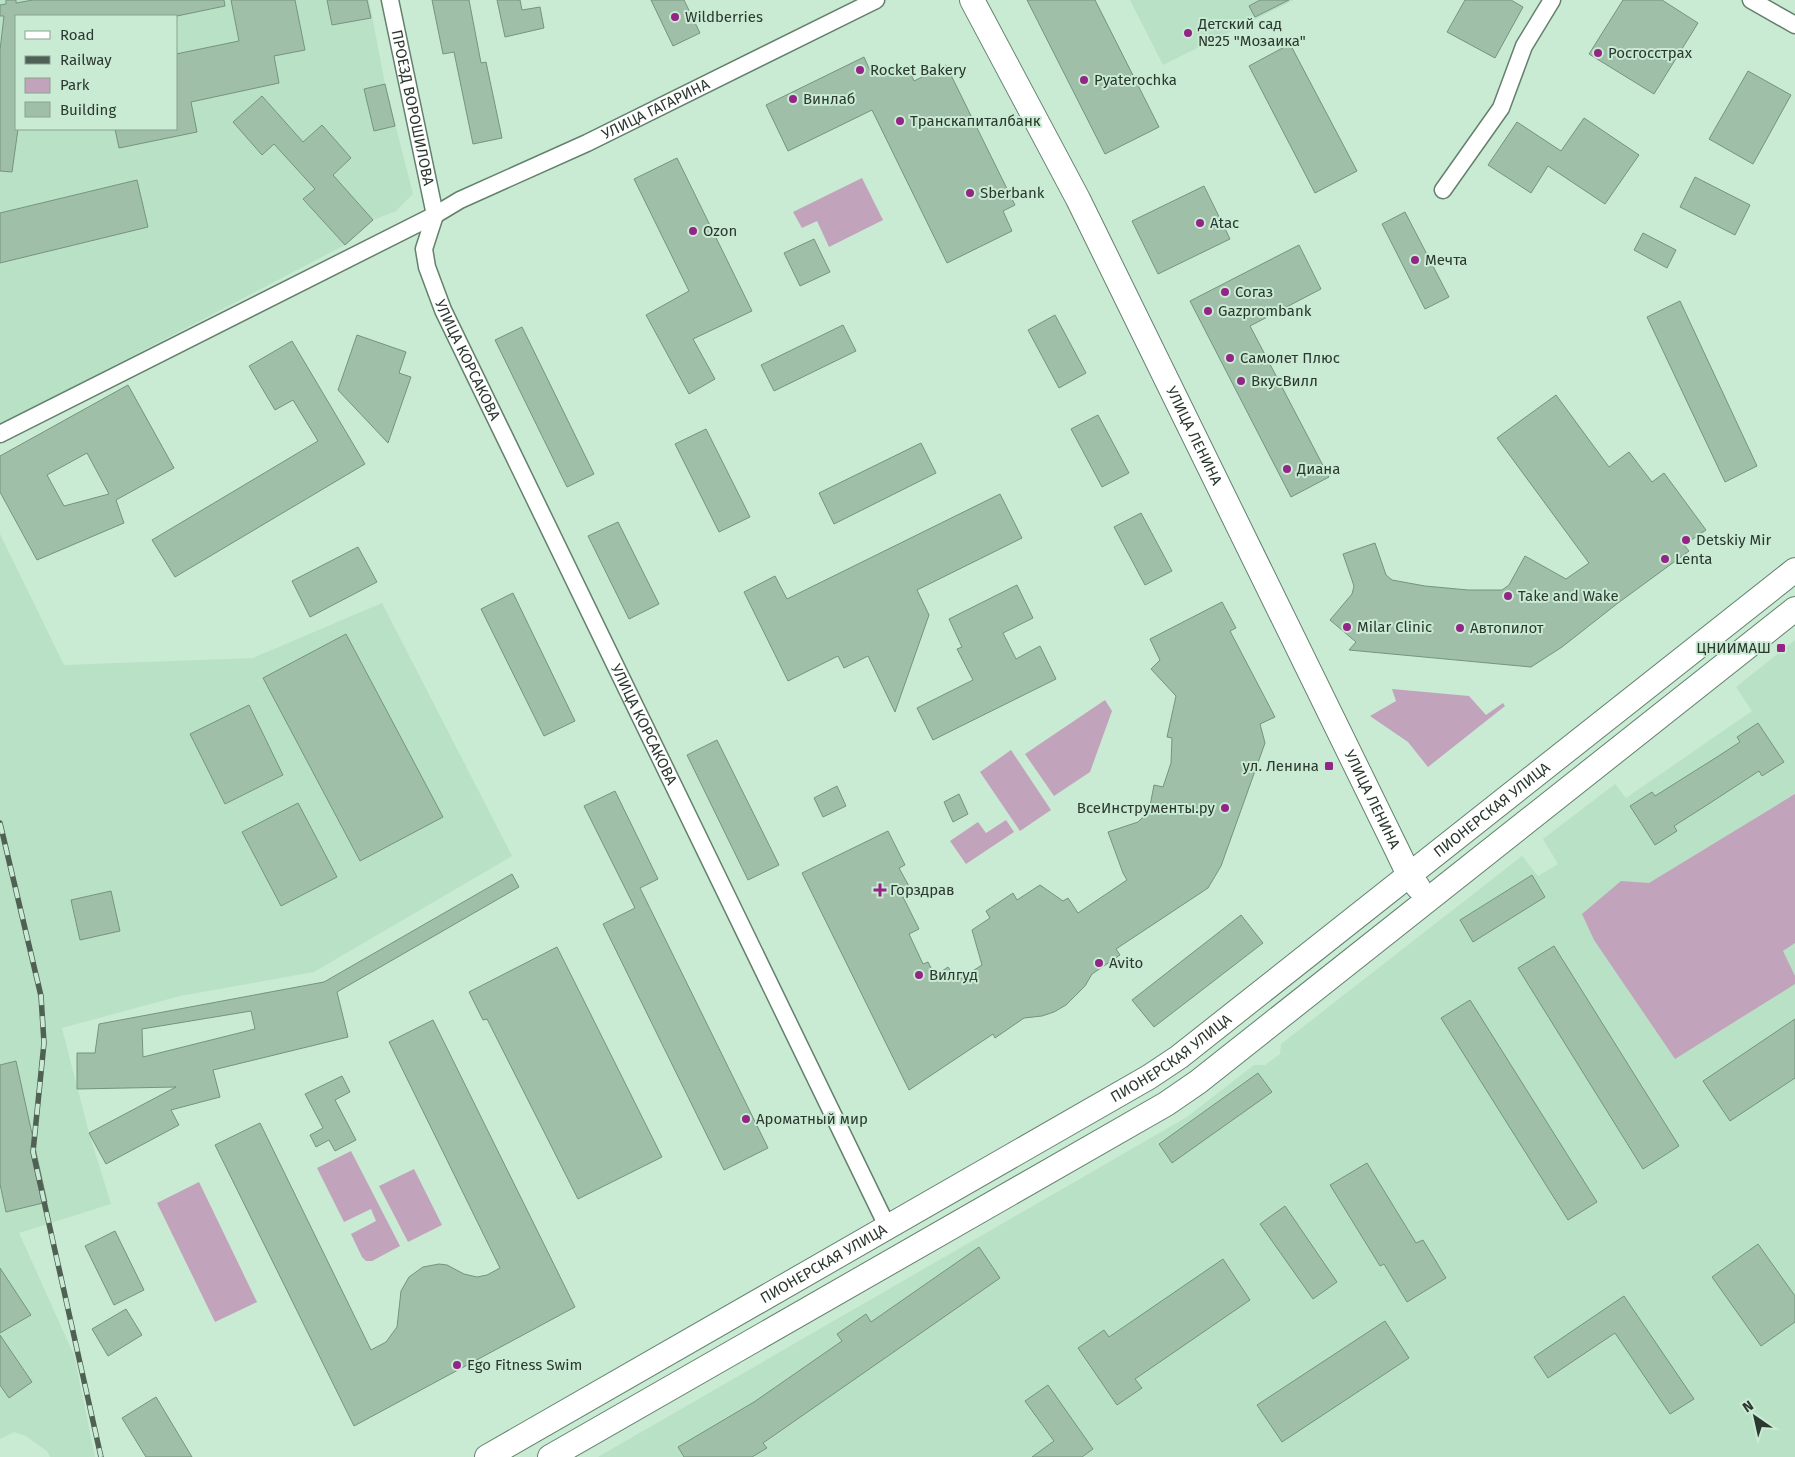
<svg xmlns="http://www.w3.org/2000/svg" width="1795" height="1457" viewBox="0 0 1795 1457" font-family="'Fira Sans',sans-serif">
	<style>
		.built { fill: #b9e1c6; fill-rule: evenodd }
		.green { fill: #c2a3bc }
		.building { fill: #9fbfa9; stroke: #75947f; fill-rule: evenodd }
		.lines { fill: none; stroke-linecap: round; stroke-linejoin: round }
		.minor-casing { stroke: #63816d; stroke-width: 19 }
		.secondary-casing { stroke: #63816d; stroke-width: 26 }
		.minor { stroke: #fff; stroke-width: 16 }
		.secondary { stroke: #fff; stroke-width: 24 }
		.rail-casing { stroke: #4f6054; stroke-width: 5.5 }
		.rail { stroke: #c9ead3; stroke-width: 4; stroke-dasharray: 11; stroke-linecap: butt }
		.poi-dot { fill: #932586; stroke: #c9ead3; stroke-width: 2 }
		.labels { text-anchor: middle; stroke-width: 4; stroke-linejoin: round; paint-order: stroke }
		.poi-label { font-size: 15px; fill: #2b382f; stroke: #c9ead3; text-anchor: start }
		.street-label { font-size: 15px; fill: #2b382f; stroke: #c9ead3 }
	</style>
	<rect width="100%" height="100%" fill="#c9ead3"/>
	<path class="built" d="M0,0h369l16,84 28,110 -17,17 -23,9 -28,25 -345,180zM16,16h160v113h-160z
		M1130,0h164l-131,65z
		M0,534l64,131 189,-7 129,-55 130,253 -198,116 -134,24 -118,32 27,105 22,71 -92,29 55,122 21,102h-45l-3,-6 -21,-15 -12,-4 -14,7z
		M1795,640v817h-1197l589,-340 67,-52h11l15,-11 1,-10 241,-188 16,20 20,-12 -15,-25 72,-55 11,14 126,-87 -16,-24z"/>
	<path class="green" d="M862,178l21,42 -54,27 -12,-26 -15,7 -9,-16z
		M1392,689l77,7 17,19 17,-12 2,3 -77,61 -20,-25 -38,-26 26,-15z
		M1105,700l7,11 -22,61 -36,24 -29,-42z
		M1011,750l40,60 -31,21 -40,-59z
		M1795,794v149l-12,8 12,25v8l-120,75 -81,-119 -12,-26 39,-33 28,2z
		M1006,820l8,12 -48,32 -16,-23 28,-19 8,11z
		M351,1151l49,95 -28,15h-6l-4,-4 -11,-23 25,-13 -5,-12 -27,13 -27,-54z
		M414,1169l28,56 -34,17 -29,-56z
		M199,1182l58,120 -42,20 -58,-119z"/>
	<path class="building" d="M6,0h10v3l17,-3h191l1,6 -48,10h-161v113h2l-6,43 -12,-1v-121l4,-34h-4v-11l6,-1z
		M231,0h64l10,50 -31,6 5,27 -88,19 6,30 -78,16 -4,-19h61v-75l63,-13z
		M327,0h40l4,18 -39,7z
		M432,0h37l12,63 5,-1 16,76 -29,6 -19,-92 -11,2z
		M497,0h23l2,10 18,-3 4,21 -39,9z
		M651,0h33l16,33 -27,13z
		M1027,0h68l64,127 -54,27z
		M1260,0h29l-34,17 -6,-11z
		M1465,0h46l12,7 -28,51 -48,-26z
		M1623,0h39l36,23 -44,71 -65,-40z
		M1290,44l67,127 -42,22 -66,-127z
		M864,57l7,16 38,-3 5,11 32,-16 69,140 -12,6 9,20 -65,32 -75,-153 -84,41 -22,-46z
		M1748,71l43,24 -38,69 -44,-25z
		M385,84l10,42 -21,5 -10,-42z
		M262,96l41,46 19,-17 29,33 -18,17 40,45 -28,25 -42,-46 12,-10 -41,-45 -12,11 -29,-33z
		M1584,118l55,37 -34,49 -57,-38 -17,27 -43,-28 29,-43 44,29z
		M677,158l75,153 -59,28 22,40 -26,15 -43,-79 43,-24 -55,-112z
		M1695,177l55,28 -15,30 -55,-28z
		M137,180l11,47 -148,36v-50z
		M1204,186l26,53 -72,35 -26,-53z
		M1405,212l44,85 -24,12 -43,-85z
		M1643,233l33,17 -9,18 -33,-18z
		M814,239l16,33 -30,14 -16,-33z
		M1299,245l22,44 -71,37 79,151 -38,20 -101,-196z
		M1680,301l77,165 -32,16 -78,-165z
		M1055,315l31,58 -27,15 -31,-58z
		M843,325l13,26 -82,40 -13,-26z
		M522,327l72,147 -27,13 -72,-147z
		M357,335l49,17 -7,21 12,4 -23,66 -50,-53z
		M292,341l73,123 -190,113 -23,-37 166,-99 -25,-41 -18,10 -26,-44z
		M128,385l46,83 -58,32 8,23 -87,37 -37,-68v-36zM87,453l22,41 -45,12 -17,-31z
		M1556,395l53,72 20,-15 23,30 12,-9 42,57 -22,15 5,6 -71,52 -56,44 -31,20 -182,-17 7,-8 -26,-22 22,-26 2,-8 -11,-32 32,-11 11,32 6,5 33,6 43,4h34l7,-5 16,-29 41,23 23,-16 -92,-125z
		M1098,415l31,58 -27,14 -31,-58z
		M706,429l44,88 -31,15 -44,-88z
		M921,443l15,30 -102,51 -15,-31z
		M1000,494l22,44 -105,52 12,25 -34,97 -27,-56 -24,12 -6,-12 -50,25 -44,-89 31,-16 12,23z
		M1141,513l31,58 -27,14 -31,-58z
		M618,522l41,82 -30,15 -41,-83z
		M358,547l19,35 -67,35 -18,-36z
		M1017,585l16,33 -30,15 13,26 24,-13 16,33 -123,61 -16,-32 56,-28 -16,-31 5,-2 -13,-28z
		M513,593l62,128 -31,15 -63,-127z
		M1222,602l14,26 -6,3 45,86 -15,7 5,19 -44,123 -13,22 -92,61 4,6 -28,19 -7,12 -19,19 -12,7 -12,4 -18,2 -29,20 -2,-4 -84,56 -107,-217 86,-42 17,34 -6,3 12,22 -9,5 17,34 -10,5 14,30 5,-2 7,14 13,-9 9,14 25,-16 -10,-35 18,-12 -4,-7 27,-18 4,7 23,-15 23,16 5,-3 10,15 49,-33 -4,-7 -15,-41 30,-10 11,-11 5,-26 9,2 8,-24 1,-25 -5,-1 9,-41 -25,-27 9,-9 -10,-21z
		M346,634l97,183 -83,44 -97,-183z
		M249,705l34,70 -58,29 -35,-70z
		M1758,723l26,39 -22,14 -3,-5 -52,34 -33,21 3,5 -22,14 -25,-39 22,-14 3,4 62,-39 23,-15 -3,-5z
		M717,740l62,125 -31,15 -61,-125z
		M837,786l9,20 -23,11 -9,-19z
		M615,791l43,88 -18,9 128,260 -44,22 -121,-246 32,-16 -51,-102z
		M959,794l9,20 -15,8 -9,-20z
		M298,803l39,74 -56,29 -39,-74z
		M512,874l7,13 -182,105 11,45 -135,33 7,27 -49,13 8,15 -73,39 -17,-31 87,-46 -99,2v-36h18l4,-29 225,-42zM251,1011l4,18 -112,28 -1,-28z
		M1532,875l13,22 -72,45 -13,-22z
		M111,891l9,40 -40,9 -9,-40z
		M1241,915l22,28 -109,84 -22,-27z
		M1554,946l125,200 -36,23 -125,-201z
		M557,947l105,210 -84,42 -91,-180 -4,1 -14,-28z
		M1470,1000l127,202 -29,18 -127,-202z
		M1795,1019v59l-65,43 -27,-40z
		M433,1020l142,287 -221,119 -139,-281 45,-22 111,227 15,-8 11,-15 4,-36 8,-14 14,-10 16,-3 8,1 17,9 13,3 10,-2 13,-7 -111,-226z
		M16,1061l31,141 -41,10 -6,-28v-119z
		M1258,1073l14,19 -100,71 -13,-19z
		M342,1076l8,16 -15,8 21,40 -21,11 -6,-11 -13,7 -6,-12 13,-7 -18,-34z
		M1367,1163l49,80 7,-3 23,38 -39,24 -23,-38 -4,2 -50,-81z
		M1285,1206l52,76 -24,17 -53,-75z
		M115,1231l29,59 -30,15 -29,-59z
		M1758,1244l37,52v26l-34,24 -49,-69z
		M979,1247l21,31 -237,165 4,5 -15,9h-68l-6,-10 76,-45 88,-61 -5,-7 29,-20 5,8z
		M1223,1259l27,41 -115,79 7,9 -25,17 -39,-57 26,-18 5,7z
		M0,1268l31,47 -31,18z
		M1624,1296l70,103 -24,15 -55,-81 -67,45 -14,-21z
		M126,1309l16,26 -34,21 -16,-27z
		M1385,1321l24,37 -127,84 -25,-37z
		M0,1335l32,47 -23,16 -9,-13z
		M1048,1385l45,64 -11,8h-50l22,-16 -29,-40z
		M156,1397l36,60h-46l-24,-39z"/>
	<g class="lines">
		<defs>
			<g id="minor">
				<path id="s1" d="M390,0l45,215 -11,34 3,18 16,43 445,918"/>
				<path d="M1751,0l44,25"/>
				<path d="M1443,190l58,-82 23,-62 28,-46"/>
				<path id="s2" d="M0,434l435,-219 25,-15 127,-57 289,-143"/>
			</g>
			<g id="secondary">
				<path id="s3" d="M972,0l106,199 319,651 12,25 9,12"/>
				<path id="s4" d="M487,1457l662,-380 30,-20 616,-487"/>
				<path d="M550,1457l616,-353 32,-22 597,-473"/>
			</g>
		</defs>
		<use href="#minor" class="minor-casing"/>
		<use href="#secondary" class="secondary-casing"/>
		<use href="#minor" class="minor"/>
		<use href="#secondary" class="secondary"/>
		<defs>
			<path id="rail" d="M0,823l41,173 3,47 -11,109 68,305"/>
		</defs>
		<use href="#rail" class="rail-casing"/>
		<use href="#rail" class="rail"/>
	</g>
	<g class="poi-dot">
		<circle cx="675" cy="17" r="5"/>
		<circle cx="1188" cy="33" r="5"/>
		<circle cx="1598" cy="53" r="5"/>
		<circle cx="860" cy="70" r="5"/>
		<circle cx="1084" cy="80" r="5"/>
		<circle cx="793" cy="99" r="5"/>
		<circle cx="900" cy="121" r="5"/>
		<circle cx="970" cy="193" r="5"/>
		<circle cx="1200" cy="223" r="5"/>
		<circle cx="693" cy="231" r="5"/>
		<circle cx="1415" cy="260" r="5"/>
		<circle cx="1225" cy="292" r="5"/>
		<circle cx="1208" cy="311" r="5"/>
		<circle cx="1230" cy="358" r="5"/>
		<circle cx="1241" cy="381" r="5"/>
		<circle cx="1287" cy="469" r="5"/>
		<circle cx="1686" cy="540" r="5"/>
		<circle cx="1665" cy="559" r="5"/>
		<circle cx="1508" cy="596" r="5"/>
		<circle cx="1347" cy="627" r="5"/>
		<circle cx="1460" cy="628" r="5"/>
		<rect x="1776" y="643" width="10" height="10" rx="2.5"/>
		<rect x="1324" y="761" width="10" height="10" rx="2.5"/>
		<circle cx="1225" cy="808" r="5"/>
		<path d="M877.5 882.5h5v5h5v5h-5v5h-5v-5h-5v-5h5z"/>
		<circle cx="1099" cy="963" r="5"/>
		<circle cx="919" cy="975" r="5"/>
		<circle cx="746" cy="1119" r="5"/>
		<circle cx="457" cy="1365" r="5"/>
	</g>
	<g class="labels">
		<g class="poi-label">
			<text x="685" y="22">Wildberries</text>
			<text x="1198" y="29">Детский сад<tspan x="1198" dy="17">№25 "Мозаика"</tspan></text>
			<text x="1608" y="58">Росгосстрах</text>
			<text x="870" y="75">Rocket Bakery</text>
			<text x="1094" y="85">Pyaterochka</text>
			<text x="803" y="104">Винлаб</text>
			<text x="910" y="126">Транскапиталбанк</text>
			<text x="980" y="198">Sberbank</text>
			<text x="1210" y="228">Atac</text>
			<text x="703" y="236">Ozon</text>
			<text x="1425" y="265">Мечта</text>
			<text x="1235" y="297">Согаз</text>
			<text x="1218" y="316">Gazprombank</text>
			<text x="1240" y="363">Самолет Плюс</text>
			<text x="1251" y="386">ВкусВилл</text>
			<text x="1297" y="474">Диана</text>
			<text x="1696" y="545">Detskiy Mir</text>
			<text x="1675" y="564">Lenta</text>
			<text x="1518" y="601">Take and Wake</text>
			<text x="1357" y="632">Milar Clinic</text>
			<text x="1470" y="633">Автопилот</text>
			<text x="1771" y="653" text-anchor="end">ЦНИИМАШ</text>
			<text x="1319" y="771" text-anchor="end">ул. Ленина</text>
			<text x="1215" y="813" text-anchor="end">ВсеИнструменты.ру</text>
			<text x="890" y="895">Горздрав</text>
			<text x="1109" y="968">Avito</text>
			<text x="929" y="980">Вилгуд</text>
			<text x="756" y="1124">Ароматный мир</text>
			<text x="467" y="1370">Ego Fitness Swim</text>
		</g>
		<g class="street-label">
			<text dy="5" stroke="none"><textPath href="#s1" startOffset="110">ПРОЕЗД ВОРОШИЛОВА</textPath></text>
			<text dy="5" stroke="none"><textPath href="#s2" startOffset="732">УЛИЦА ГАГАРИНА</textPath></text>
			<text dy="5" stroke="none"><textPath href="#s1" startOffset="375">УЛИЦА КОРСАКОВА</textPath></text>
			<text dy="5" stroke="none"><textPath href="#s3" startOffset="489">УЛИЦА ЛЕНИНА</textPath></text>
			<text dy="5" stroke="none"><textPath href="#s1" startOffset="780">УЛИЦА КОРСАКОВА</textPath></text>
			<text dy="5" stroke="none"><textPath href="#s3" startOffset="894">УЛИЦА ЛЕНИНА</textPath></text>
			<text dy="5" stroke="none"><textPath href="#s4" startOffset="1198">ПИОНЕРСКАЯ УЛИЦА</textPath></text>
			<text dy="5" stroke="none"><textPath href="#s4" startOffset="792">ПИОНЕРСКАЯ УЛИЦА</textPath></text>
			<text dy="5" stroke="none"><textPath href="#s4" startOffset="388">ПИОНЕРСКАЯ УЛИЦА</textPath></text>
		</g>
	</g>
	<rect x="15" y="15" width="162" height="115" fill="#c9ead3" stroke="#8aa391"/>
	<rect x="25" y="31" width="25" height="8" fill="#ffffff" stroke="#8aa391"/>
	<text x="60" y="40" font-size="15" fill="#2b382f">Road</text>
	<rect x="25" y="56" width="25" height="8" fill="#4f6054" stroke="#8aa391"/>
	<text x="60" y="65" font-size="15" fill="#2b382f">Railway</text>
	<rect x="25" y="78" width="25" height="15" fill="#c2a3bc" stroke="#8aa391"/>
	<text x="60" y="90" font-size="15" fill="#2b382f">Park</text>
	<rect x="25" y="102" width="25" height="15" fill="#9fbfa9" stroke="#8aa391"/>
	<text x="60" y="115" font-size="15" fill="#2b382f">Building</text>
	<g transform="translate(1755 1417) rotate(326)" stroke="#c9ead3" stroke-width="4" paint-order="stroke">
	<path d="M0-4L9 19L0 12L-9 19Z" fill="#2b382f"/>
	<text y="-8" font-size="14" font-weight="bold" text-anchor="middle" fill="#2b382f">N</text>
	</g>
</svg>
